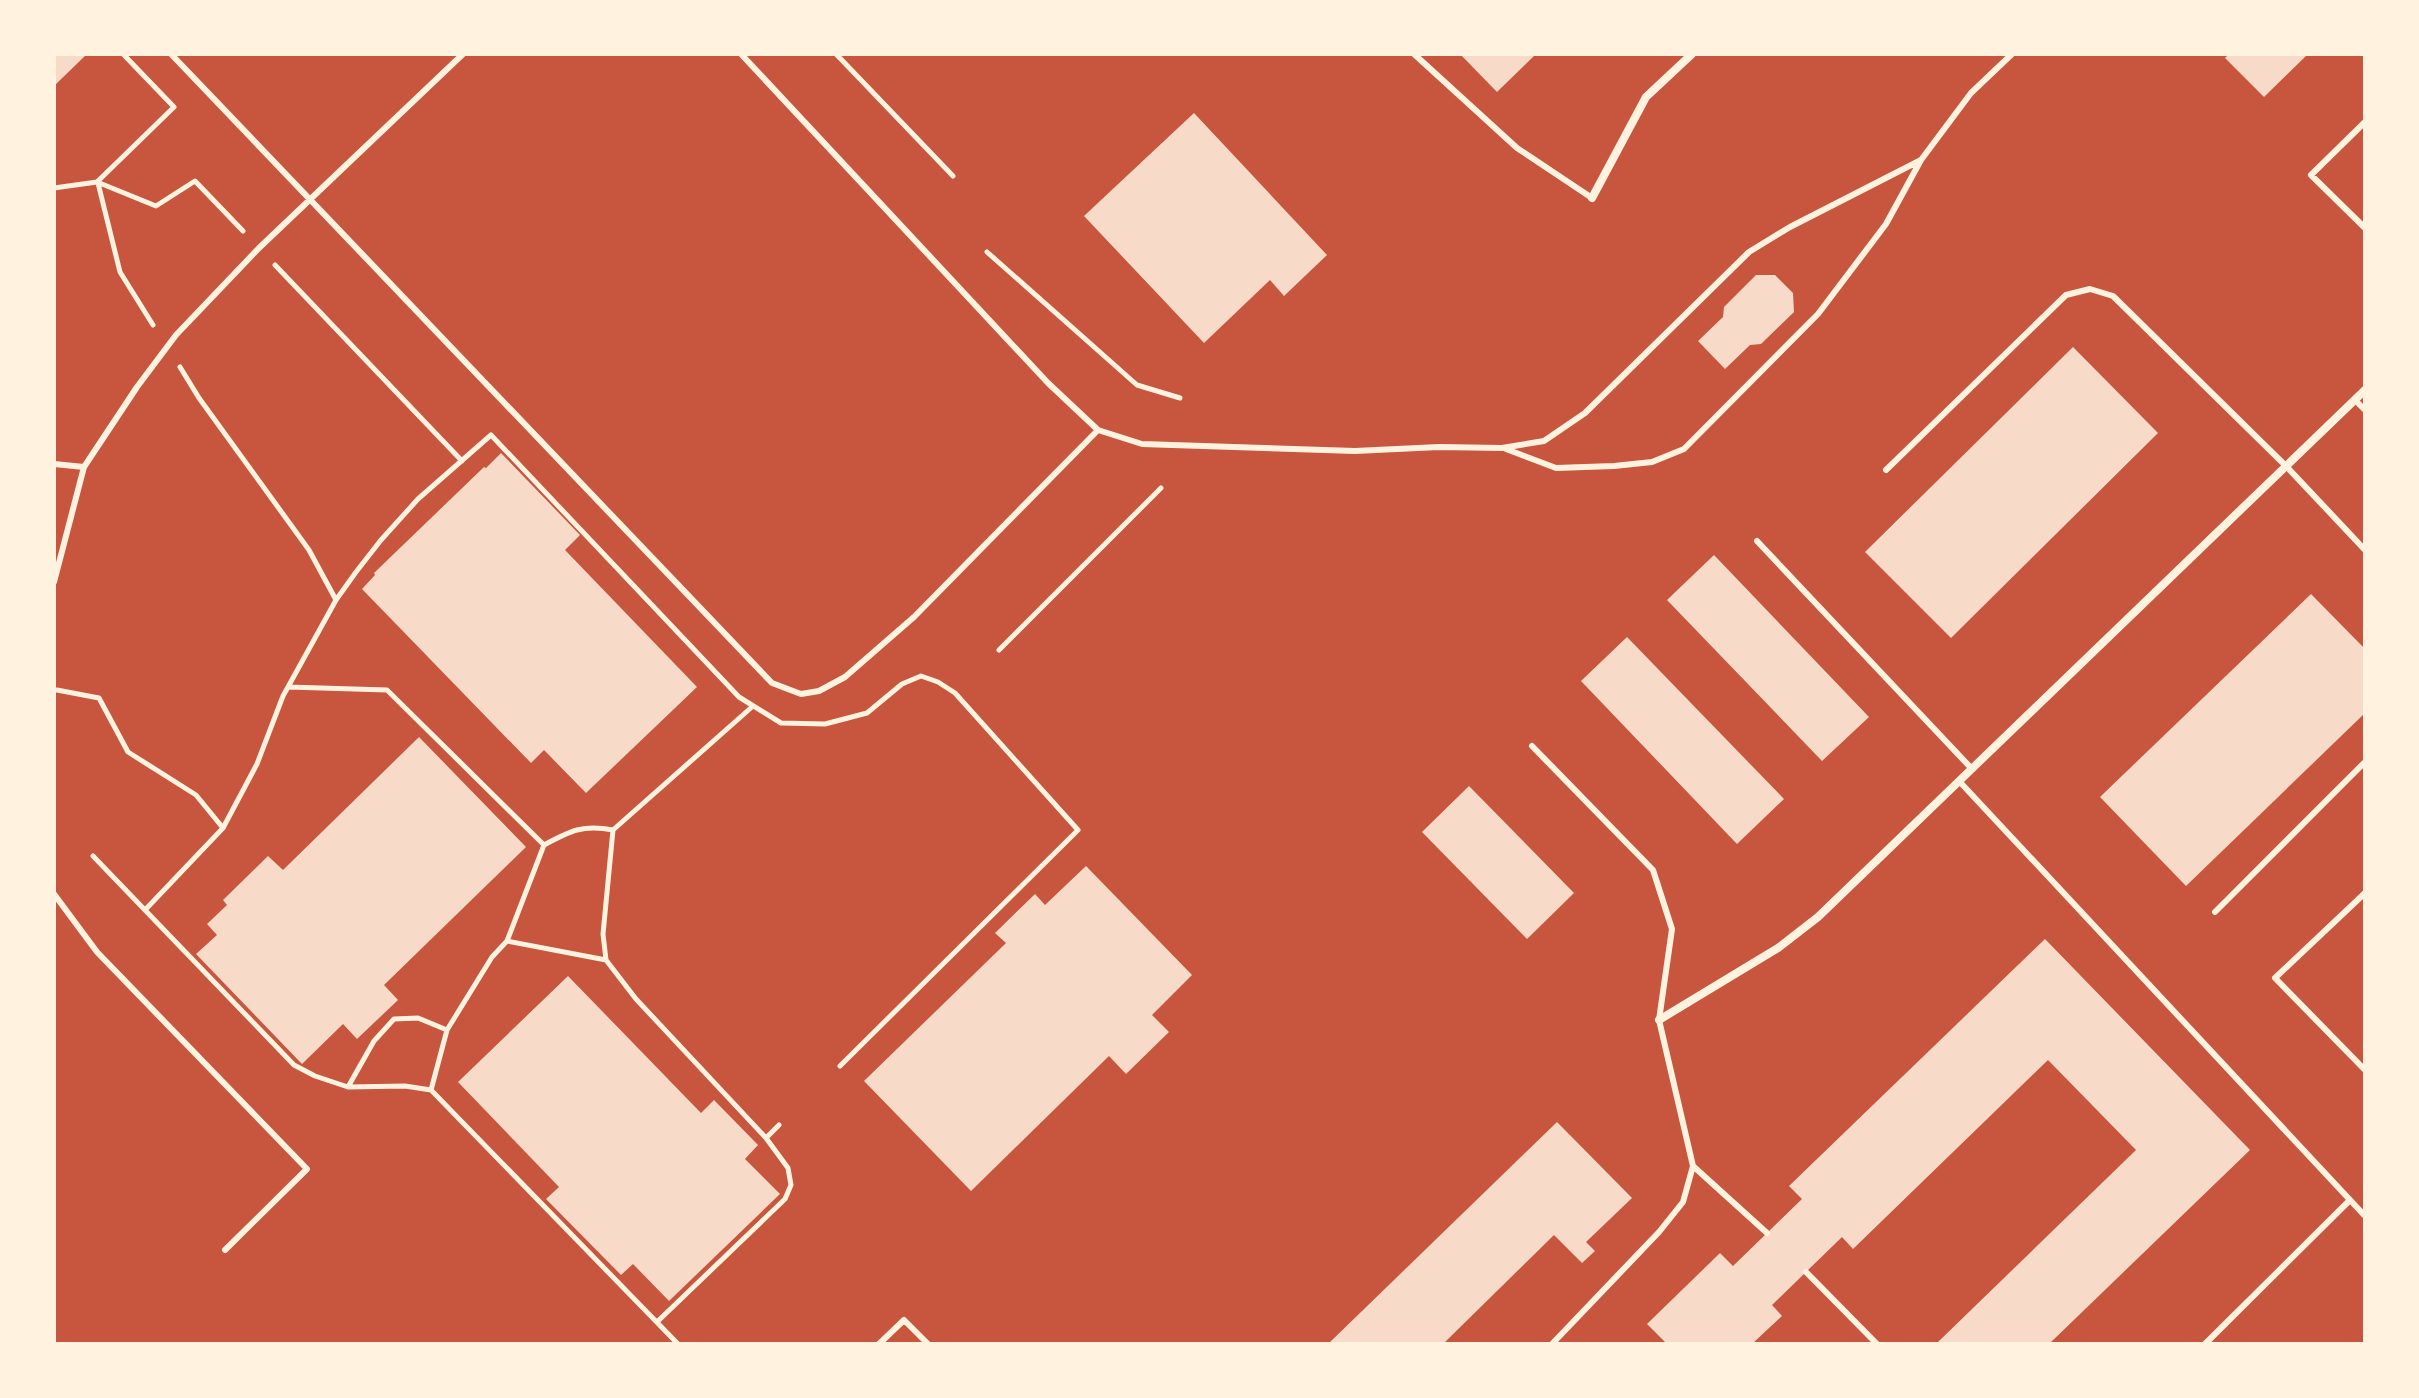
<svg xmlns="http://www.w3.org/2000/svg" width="2419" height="1398" viewBox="0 0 2419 1398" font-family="'Noto Sans',sans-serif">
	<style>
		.building { fill: #f7dbc8 }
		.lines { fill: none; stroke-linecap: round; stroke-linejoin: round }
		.path { stroke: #fff3e0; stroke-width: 5 }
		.service { stroke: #fff3e0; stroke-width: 6 }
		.minor { stroke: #fff3e0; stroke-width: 8 }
	</style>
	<rect width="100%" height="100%" fill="#c8553d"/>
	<path class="building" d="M54,54h33l-33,32z
		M1460,54h76l-39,38z
		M2229,54h79l-44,43 -39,-39z
		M1194,113l133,142 -43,41 -14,-16 -66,63 -120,-127z
		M1756,275h19l18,18 1,19 -33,32 -11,1 -25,24 -27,-28 25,-24 1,-10z
		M2073,347l85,86 -207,205 -86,-86z
		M501,453l79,82 -15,15 132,137 -111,106 -42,-43 -13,13 -169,-174 13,-14 -1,-2 110,-106 2,1z
		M1714,555l155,162 -47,44 -155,-161z
		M2311,594l54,55v64l-179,173 -86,-89z
		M1627,637l157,162 -47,45 -156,-163z
		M419,737l107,110 -142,138 14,15 -41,39 -14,-15 -41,40 -106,-110 21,-19 -10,-11 20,-19 -4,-5 45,-44 15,14z
		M1469,786l105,107 -47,46 -105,-107z
		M1086,866l106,109 -40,40 17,17 -43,42 -17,-18 -138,135 -107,-110 142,-138 -11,-10 40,-39 10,11z
		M2045,939l205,211 -201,194h-109l-2,-2 198,-192 -88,-90 -195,189 -11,-12 -70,68 10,11 -30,28h-85l-20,-20 73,-71 13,13 34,-33 35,-34 -13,-13z
		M568,976l133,137 13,-13 44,45 -13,14 35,35 -111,107 -36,-37 -12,11 -75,-76 13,-12 -101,-105z
		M1557,1122l75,76 -46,44 9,9 -13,12 -28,-28 -111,109h-115z"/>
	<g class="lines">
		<path class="path" d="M836,54l117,122
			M97,182l77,-75 -51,-53
			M98,183l22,89 33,53
			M54,188l43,-6 59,24 39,-25 48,50
			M987,252l150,133 43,13
			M275,265l187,196
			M180,367l19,31 110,152 27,50
			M999,650l162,-162
			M288,687l99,3 157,155 -37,96 -15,16 -45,73 -29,-12 -24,1 -20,22 -26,46
			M57,690l42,8 29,54 68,43 27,33
			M544,845c26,-14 39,-21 69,-15
			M93,856l201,209 21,11 33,11 57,-1 26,4 247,254
			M145,910l78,-82 34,-64 26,-68 53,-96 20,-28 25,-32 37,-41 73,-64 248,262 42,26 44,1 42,-11 35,-29 19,-8 17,6 17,11 123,137 -238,236
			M507,941l99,19
			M431,1090l16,-60
			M766,1138l13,-13
			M657,1322l128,-123 6,-14 -3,-17 -22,-30 -130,-139 -30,-39 -3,-26 10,-104 140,-124"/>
		<path class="service" d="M171,54l601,629 29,11 18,-3 26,-14 69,-60 184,-187
			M741,54l307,329 50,47 44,14 213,7 84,-4 63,1 42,-7 41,-28 164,-161 41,-25 131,-67
			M1414,54l103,94 75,50
			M2365,122l-54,53 54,53
			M2355,400l10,10
			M1506,449l50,19 58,-2 38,-4 32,-13 134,-135 68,-90 35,-64 50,-67 41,-39
			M54,464l30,3
			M1886,470l180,-175 24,-6 23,7 173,170 79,84
			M1757,541l215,228
			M54,582l30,-115 53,-80 39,-52 83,-87 204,-194
			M1532,746l121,124 19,59 -13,91 34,146 -10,36 -24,30 -107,112
			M1959,781l406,435
			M2365,893l-90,85 90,92
			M54,894l43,58 210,217 -82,81
			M2215,912l150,-150
			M1693,1166l74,67
			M1806,1272l71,72
			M879,1344l25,-24 24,24
			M2205,1344l145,-144"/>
		<path class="minor" d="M1592,198l54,-101 46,-43
			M1659,1020l119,-72 40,-31 547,-527"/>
	</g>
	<rect width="2419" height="1398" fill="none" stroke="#fff3e0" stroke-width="112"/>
</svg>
